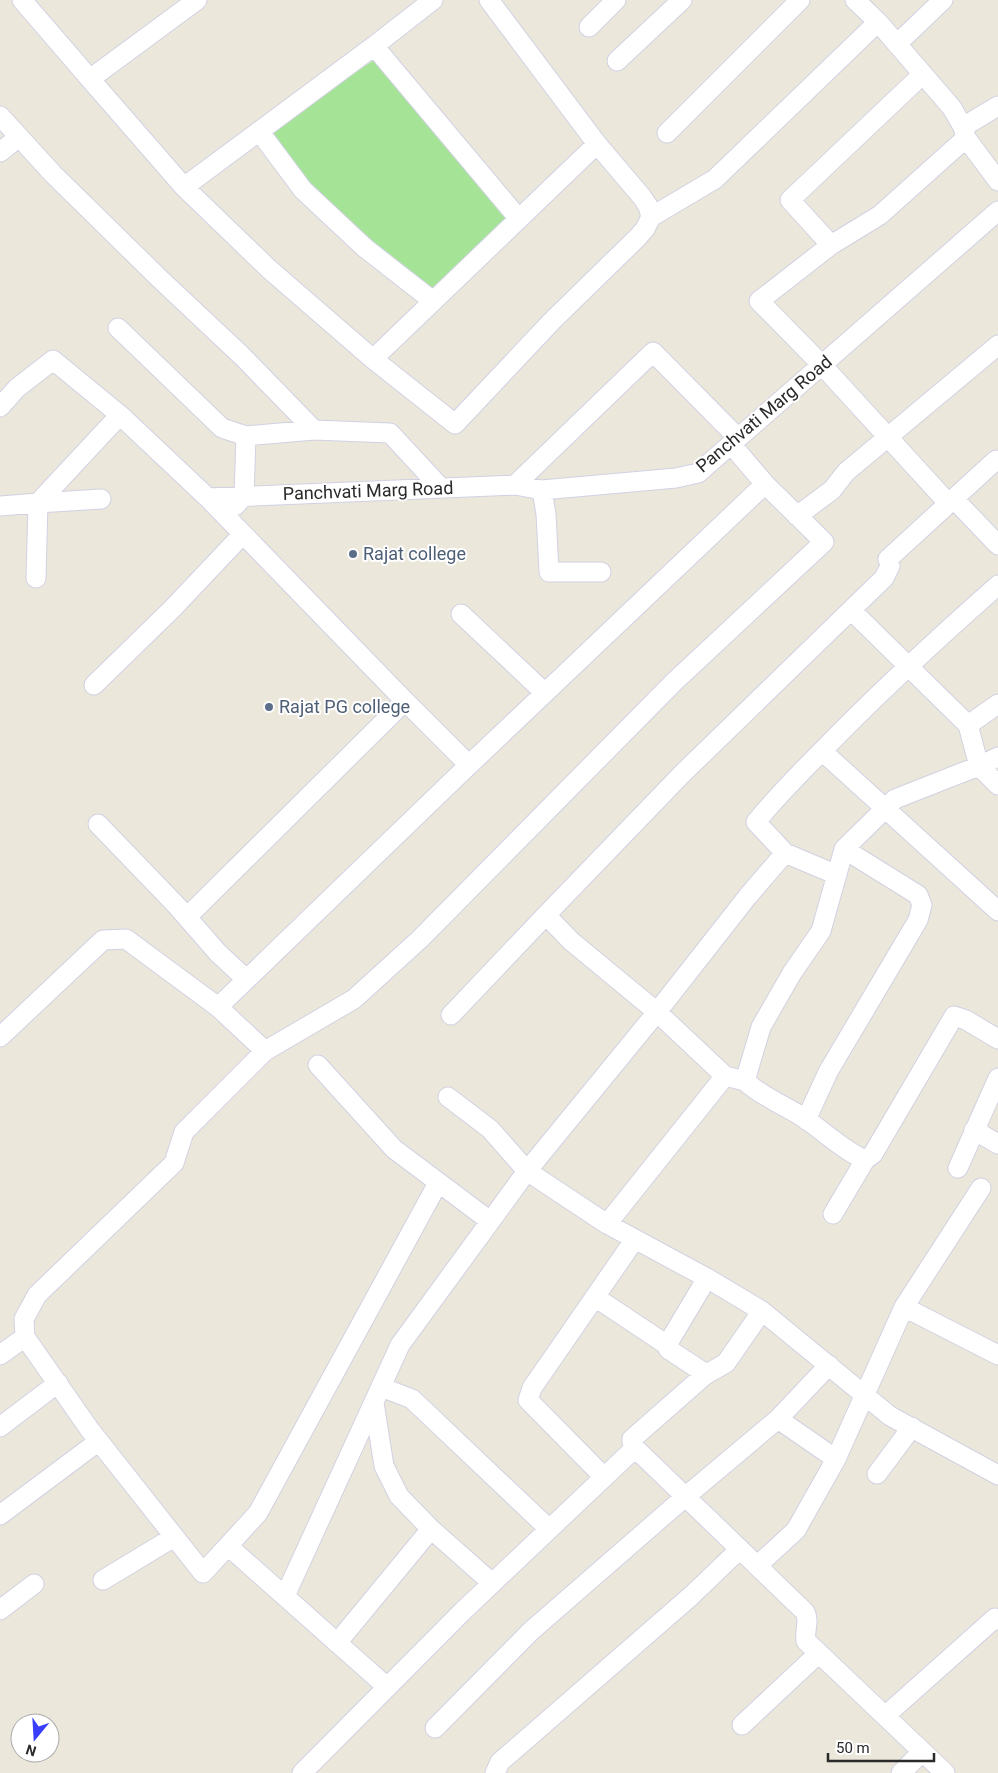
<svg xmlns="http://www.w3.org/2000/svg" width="998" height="1773" viewBox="0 0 998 1773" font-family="Roboto,sans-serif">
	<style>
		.green { fill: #a5e497 }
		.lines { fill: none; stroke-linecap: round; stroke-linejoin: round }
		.minor-casing { stroke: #d1d1e3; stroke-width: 21 }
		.minor { stroke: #fff; stroke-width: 19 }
		.service-dot { fill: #5c6f8a; stroke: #fff; stroke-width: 2 }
		.labels { text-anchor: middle; stroke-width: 4; stroke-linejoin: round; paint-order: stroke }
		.street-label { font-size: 18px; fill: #2a2a2a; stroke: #fff }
		.service-label { font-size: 18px; fill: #4e5e75; stroke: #fff; text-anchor: start }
	</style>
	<rect width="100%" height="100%" fill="#ece7db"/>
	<path class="green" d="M374,60l135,159 -78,70 -27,-21 -100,-87 -38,-48z"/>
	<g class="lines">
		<defs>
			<path id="minor" d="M22,0l68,79
				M433,0l-59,46 -190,141 85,82 104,90 82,65 97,-103 85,-83 8,-9 6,-12 -3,-11 -6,-9 -45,-53 -108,-144
				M855,0l23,22 74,86 11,19 3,11 32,43
				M589,27l27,-27
				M897,44l46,-44
				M374,46l145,173
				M617,61l65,-61
				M0,116l53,58 107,105 82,77 72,74
				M963,127l35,-21
				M259,131l44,59 62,58 68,53
				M667,133l133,-133
				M0,152l19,-15
				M184,187l-94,-108 107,-79
				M651,217l64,-38 163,-157
				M831,245l-41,-45 133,-126
				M118,328l104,100 24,8 68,-6 76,3 51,55
				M373,359l224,-215
				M0,407l17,-19 36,-28 67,55
				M515,485l138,-133 85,86
				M542,490l4,24 3,58h52
				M208,498l307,-13 27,5 134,-12 22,-5 300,-262
				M954,499l44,46
				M949,504l-127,-139 -63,-64 72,-56 49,-30 86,-77
				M0,506l38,-3 82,-88 88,83 197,203 -218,216
				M235,506l9,-10 2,-60
				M797,516l35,-26 14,-18 152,-127
				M36,578l2,-75 63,-4
				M851,610l117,115 11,41 19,-9
				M461,614l84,79
				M94,685l78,-76 71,-75
				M968,725l30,-21
				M822,751l176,160
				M469,765l296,-281 -34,-40
				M998,785l-19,-19 -84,33 -51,50 -23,82 -29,42 -31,54 -16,54 -20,-5 -118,148 100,54 55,33 128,105 108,59
				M98,824l79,82 41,47 28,26
				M785,853l52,22
				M546,915l136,-141 202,-196 6,-12 -2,-7 108,-99 2,2
				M218,1007l251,-242 -64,-64
				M451,1015l95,-100 25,26 86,71 68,64
				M0,1037l103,-97 23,-1 92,68 47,44
				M318,1065l76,84 96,72
				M745,1081c18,17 42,25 62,39 20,14 36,30 58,40
				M806,1120l22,-48 90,-152 4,-15 -4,-10 -74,-46
				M974,1130l24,14
				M958,1168l40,-90
				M438,1183l-180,330 -55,60 -113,-143 -65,-93 -1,-18 13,-24 137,-132 10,-31 81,-81 89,-52 66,-60 254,-257 150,-140 -59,-58
				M833,1214l32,-54 8,-6 81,-138 12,4 32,19
				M607,1224l-80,-53 130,-159 91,-116 37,-43 -29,-31c21,-26 44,-49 67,-72 56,-58 115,-112 175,-165
				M707,1278l-40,67 1,4 38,25 -74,65v3l3,6 170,164c5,10 -1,19 1,29l139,132
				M595,1297l72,48
				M904,1307l94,48
				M0,1355l25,-18
				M705,1375l21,-12 36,-52
				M381,1387l31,12 137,130
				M374,1403l10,63 15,30 32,33 61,54
				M778,1419l58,40
				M0,1427l58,-44
				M877,1474l35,-47
				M604,1477l-76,-77 4,-12 103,-149
				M0,1515l99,-74
				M228,1546l159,141
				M757,1566l39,-36 40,-71 68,-152 77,-119
				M103,1580l71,-43
				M285,1596l115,-251 127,-174 -37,-42 -42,-32
				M0,1610l34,-26
				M337,1643l94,-114
				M885,1716l110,-98 3,2
				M742,1725l77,-72
				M435,1728l96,-97 154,-134 93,-78 51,-54
				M302,1773l161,-162 172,-163
				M495,1773l5,-11 191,-166 49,-47
				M901,1773l21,-21"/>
		</defs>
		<use href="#minor" class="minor-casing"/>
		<use href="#minor" class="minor"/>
	</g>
	<g class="service-dot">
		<circle cx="353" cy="554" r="5"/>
		<circle cx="269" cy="707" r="5"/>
	</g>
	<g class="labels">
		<g class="street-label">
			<text transform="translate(764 414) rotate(-40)" y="6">Panchvati Marg Road</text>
			<text transform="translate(368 491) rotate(-2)" y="6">Panchvati Marg Road</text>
		</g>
		<g class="service-label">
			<text x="363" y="560">Rajat college</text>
			<text x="279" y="713">Rajat PG college</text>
		</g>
	</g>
	<g transform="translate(35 1738) rotate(198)"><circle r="24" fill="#ffffff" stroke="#aaaaaa"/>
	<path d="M0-4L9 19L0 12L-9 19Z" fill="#383efc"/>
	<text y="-8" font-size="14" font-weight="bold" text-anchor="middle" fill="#2a2a2a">N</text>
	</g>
	<path d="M828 1753v8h106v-8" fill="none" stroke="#2a2a2a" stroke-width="2.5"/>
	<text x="836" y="1753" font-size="15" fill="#2a2a2a" stroke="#ffffff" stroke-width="4" paint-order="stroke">50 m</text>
</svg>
